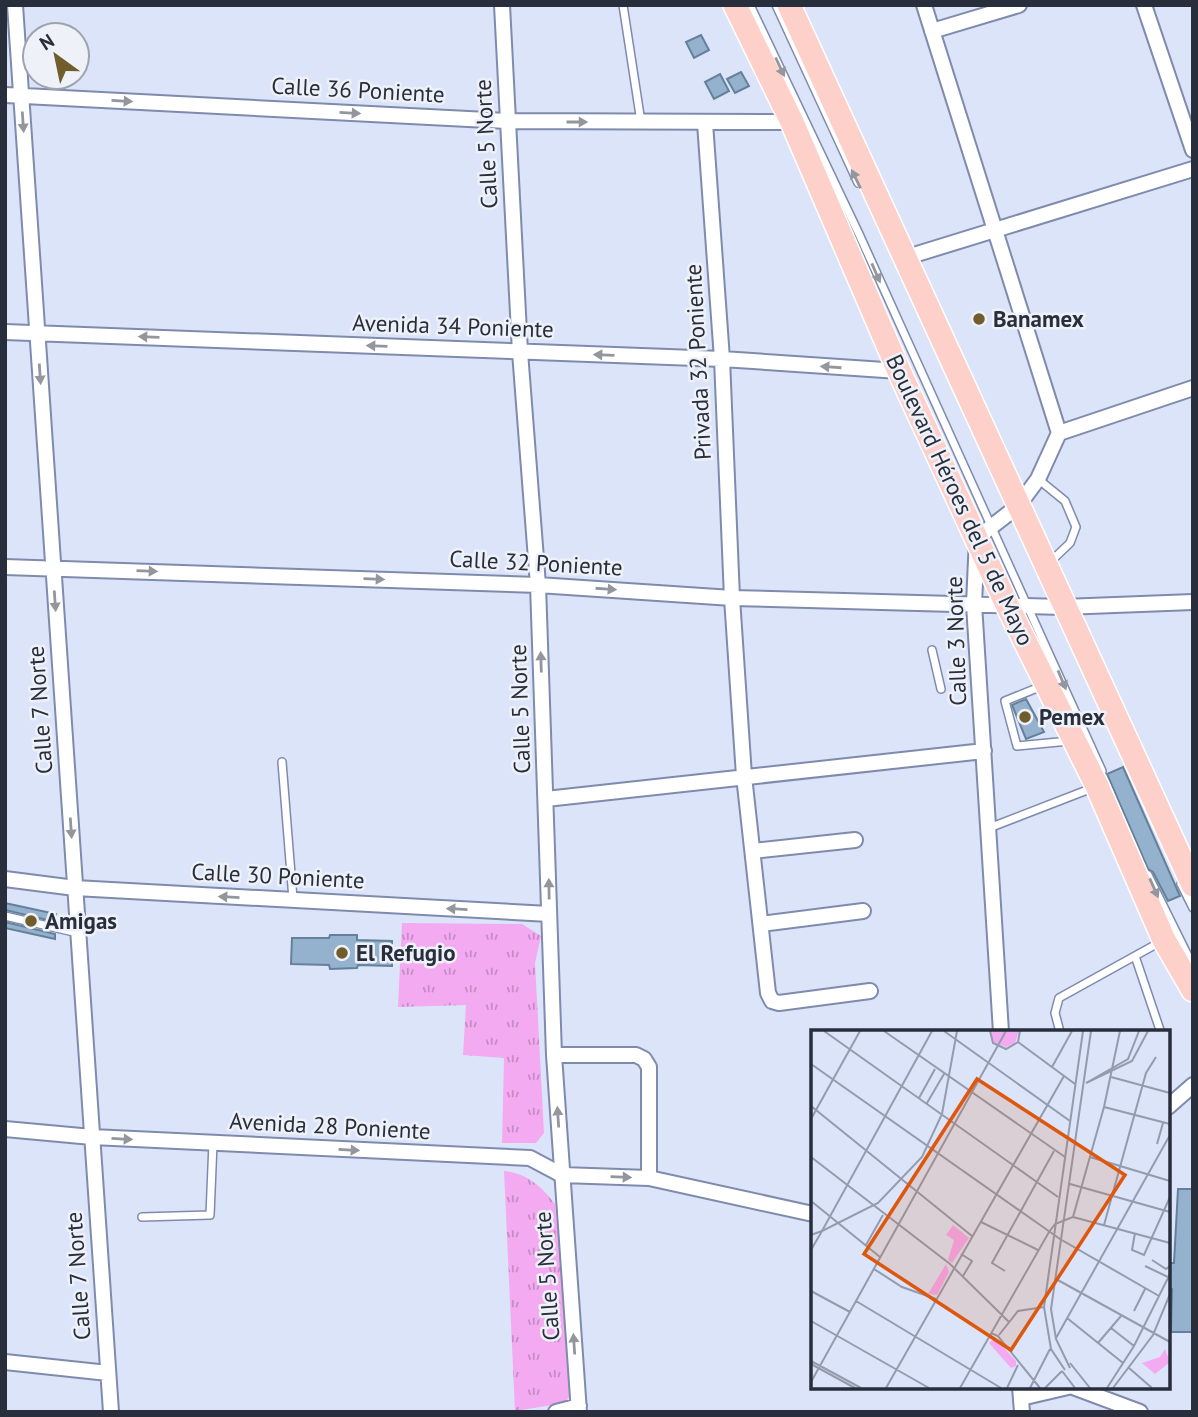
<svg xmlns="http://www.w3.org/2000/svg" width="1198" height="1417" viewBox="0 0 1198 1417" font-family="'PT Sans',sans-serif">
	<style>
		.park { fill: url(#park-tufts) }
		.building { fill: #94b1ce; stroke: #65809b; stroke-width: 2 }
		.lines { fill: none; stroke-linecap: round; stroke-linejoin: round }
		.lane-casing { stroke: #7e8bad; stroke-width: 10 }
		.street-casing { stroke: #7e8bad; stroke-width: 18 }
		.primary-casing { stroke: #fff; stroke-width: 26 }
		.lane { stroke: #fff; stroke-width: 7 }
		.street { stroke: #fff; stroke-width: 14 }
		.primary { stroke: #fdd0ca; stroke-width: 23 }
		.oneway { fill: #94969e }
		.poi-dot { fill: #715d2c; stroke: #eef1f8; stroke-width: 2.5 }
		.labels { text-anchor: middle; stroke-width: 5; stroke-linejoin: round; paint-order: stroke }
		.street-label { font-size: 23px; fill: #292e3c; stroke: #eef1f8 }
		.poi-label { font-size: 23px; font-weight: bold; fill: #292e3c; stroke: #eef1f8; text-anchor: start }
		.inset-road { fill: none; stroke: #949bad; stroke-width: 2 }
		.view { fill: #de570e; fill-opacity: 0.15; stroke: #de570e; stroke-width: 3.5 }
		.inset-edge { fill: none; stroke: #292e3c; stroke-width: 3.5 }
	</style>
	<defs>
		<pattern id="park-tufts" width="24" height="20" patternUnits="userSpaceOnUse" patternTransform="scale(1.75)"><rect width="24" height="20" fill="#f3aaf1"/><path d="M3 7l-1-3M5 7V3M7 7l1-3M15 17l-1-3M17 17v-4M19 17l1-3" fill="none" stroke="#c58bc4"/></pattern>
	</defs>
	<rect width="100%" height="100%" fill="#dbe4f9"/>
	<path class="park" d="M402,923l120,1 19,12 -6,27 9,170 -8,10h-34l2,-85 -41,-3 3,-50 -68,2z
		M504,1171c23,2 38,16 51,33l17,176v12l-7,11 -50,8z"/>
	<path class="building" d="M701,35l8,15 -15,8 -8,-16z
		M741,72l8,14 -14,7 -8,-14z
		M720,74l9,17 -15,8 -9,-17z
		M1026,699l18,33 -18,7 -14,-34z
		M1123,767l57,129 -12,5 -15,-29 -5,-3 -41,-95z
		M5,903l51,11v8l-51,-12z
		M5,922l50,12v5l-50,-11z
		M330,935h27v5l35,1v25l-34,-1 -1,3 -27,1 -1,-4 -38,-1 1,-26h37z
		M1178,1189h15v143h-22l1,-43 -4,-1v-25h6z"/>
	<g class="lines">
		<defs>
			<path id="lane" d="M623,5l18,117
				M750,5l109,229 243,537
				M776,5l82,178
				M1038,479l27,22 11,26 -6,16 -22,21
				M932,650l9,39
				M1042,686l-37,15 12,45 52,-5
				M282,762l11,137
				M989,828l106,-41
				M1148,875l45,91
				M1181,884l12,24
				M5,916l73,17
				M1135,956l25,74
				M1060,1032l-5,-19 4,-15 103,-57
				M142,1217l68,-2 3,-72"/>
			<path id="street" d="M15,5l96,1407
				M502,5l18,347 18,233 16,470 25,357
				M924,5l135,428 -21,46 -20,27 -41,32 -3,66 27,428
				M1144,5l49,145
				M932,31l87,-26
				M5,95l502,26 285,1
				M705,123l17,236 10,239 12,178 24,217 4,8 7,2 91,-12
				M904,258l289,-89
				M5,332l717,27 177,12
				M1059,433l134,-45
				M5,567l533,18 194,13 331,9 130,-5
				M546,799l438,-48
				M753,851l102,-11
				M5,879l70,9 474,26
				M761,924l102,-13
				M554,1055h82l8,4 5,8v111
				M1168,1107l25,-22
				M5,1129l87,8 438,21 32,17 87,3 164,36
				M5,1362l103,11
				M1020,1387l2,25
				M1073,1387l67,25
				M1021,1398l47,-11
				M556,1412l23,-6"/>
			<path id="primary" d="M735,5l57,117 107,249 108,234 90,181 67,154 29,50
				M789,5l404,880"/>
		</defs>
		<use href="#lane" class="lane-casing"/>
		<use href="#street" class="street-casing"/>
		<use href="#primary" class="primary-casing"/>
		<use href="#lane" class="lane"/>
		<use href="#street" class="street"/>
		<use href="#primary" class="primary"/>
	</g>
	<defs><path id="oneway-solid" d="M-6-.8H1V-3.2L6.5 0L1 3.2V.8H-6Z" transform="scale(1.75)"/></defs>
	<g class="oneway">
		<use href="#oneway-solid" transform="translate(780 67) rotate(65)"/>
		<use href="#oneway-solid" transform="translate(122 101) rotate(3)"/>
		<use href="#oneway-solid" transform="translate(350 113) rotate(3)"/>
		<use href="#oneway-solid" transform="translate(23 122) rotate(86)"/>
		<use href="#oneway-solid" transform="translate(577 122)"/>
		<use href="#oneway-solid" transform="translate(856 179) rotate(-116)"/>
		<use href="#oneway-solid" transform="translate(876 273) rotate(66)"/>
		<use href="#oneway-solid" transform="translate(149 337) rotate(-178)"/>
		<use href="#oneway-solid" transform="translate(377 346) rotate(-178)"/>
		<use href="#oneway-solid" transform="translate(604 355) rotate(-178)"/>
		<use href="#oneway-solid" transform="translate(831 367) rotate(-176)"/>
		<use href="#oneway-solid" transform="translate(40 374) rotate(86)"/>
		<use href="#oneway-solid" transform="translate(147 571) rotate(2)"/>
		<use href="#oneway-solid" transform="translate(374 579) rotate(2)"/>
		<use href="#oneway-solid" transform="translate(606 589) rotate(4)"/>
		<use href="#oneway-solid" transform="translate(55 601) rotate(86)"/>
		<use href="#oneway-solid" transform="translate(541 662) rotate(-92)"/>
		<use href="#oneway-solid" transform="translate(1062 680) rotate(67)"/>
		<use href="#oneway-solid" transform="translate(71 828) rotate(86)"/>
		<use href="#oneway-solid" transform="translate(1154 888) rotate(66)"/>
		<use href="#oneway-solid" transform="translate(549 889) rotate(-91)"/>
		<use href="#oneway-solid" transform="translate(229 897) rotate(-177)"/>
		<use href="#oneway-solid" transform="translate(457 909) rotate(-177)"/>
		<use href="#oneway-solid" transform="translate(558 1117) rotate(-94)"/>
		<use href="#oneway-solid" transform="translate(122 1139) rotate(3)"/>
		<use href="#oneway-solid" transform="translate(349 1150) rotate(3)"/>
		<use href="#oneway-solid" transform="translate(621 1177) rotate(2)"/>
		<use href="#oneway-solid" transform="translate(574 1344) rotate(-94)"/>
	</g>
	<g class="poi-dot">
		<circle cx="979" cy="319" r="7"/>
		<circle cx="1025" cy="717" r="7"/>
		<circle cx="31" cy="921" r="7"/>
		<circle cx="342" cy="953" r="7"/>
	</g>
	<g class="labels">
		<g class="street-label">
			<text transform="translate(358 90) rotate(3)" y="8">Calle 36 Poniente</text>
			<text transform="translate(486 144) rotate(-93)" y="8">Calle 5 Norte</text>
			<text transform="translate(453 326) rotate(2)" y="8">Avenida 34 Poniente</text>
			<text transform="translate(698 362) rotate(-93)" y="8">Privada 32 Poniente</text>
			<text transform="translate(960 500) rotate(65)" y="8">Boulevard Héroes del 5 de Mayo</text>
			<text transform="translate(536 563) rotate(3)" y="8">Calle 32 Poniente</text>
			<text transform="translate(956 641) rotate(-92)" y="8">Calle 3 Norte</text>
			<text transform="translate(520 709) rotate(-92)" y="8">Calle 5 Norte</text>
			<text transform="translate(40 710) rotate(-94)" y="8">Calle 7 Norte</text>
			<text transform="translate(278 876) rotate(3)" y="8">Calle 30 Poniente</text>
			<text transform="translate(330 1126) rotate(3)" y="8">Avenida 28 Poniente</text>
			<text transform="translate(78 1276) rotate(-94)" y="8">Calle 7 Norte</text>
			<text transform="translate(547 1276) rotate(-94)" y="8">Calle 5 Norte</text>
		</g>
		<g class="poi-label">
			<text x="993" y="327">Banamex</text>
			<text x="1039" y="725">Pemex</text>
			<text x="45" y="929">Amigas</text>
			<text x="356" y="961">El Refugio</text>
		</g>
	</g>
	<g transform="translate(811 1030)">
		<rect width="359" height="359" fill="#dbe4f9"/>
		<path d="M354,319l5,13 -15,12 -13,-11 18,-6z" fill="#f3aaf1"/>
		<path d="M179,1h29l-4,12 -9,4 -13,-5zM142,195l16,13 -17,25 -4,-3 6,-20 -8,-5zM135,234l3,8 -12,23 -9,-1zM184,308l21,23v5l-5,2 -22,-25z" fill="#f3aaf1"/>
		<path class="inset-road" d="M13,1l234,166M73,1l181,126M133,1l126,90M179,1l3,12 13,6 12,-7 2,-11M207,12l57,42M0,34l249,175 99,57M241,37l20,-36M300,47l59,16M275,53l42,-24 11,-28M275,53l46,-22 16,-30M108,68l16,-29M116,73l17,-29M0,76l161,130M293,77l66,17M0,89l49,-88M346,114l6,-21M0,127l139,107 59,58M279,127l80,24M259,154l100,28M0,171l69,56M262,187l97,26M170,192l57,28M293,195l42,-152 10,-16M324,203l-3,17 12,5 26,-58M0,205l11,-4 110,-200M55,215l17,-30M0,220l11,-19 56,-28 44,-46 20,-43 15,-83M150,224l11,7 -9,15M341,230l14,9 4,-3M334,236l23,11M63,239l28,18 34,12M194,241l-13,-8 62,-112M245,249l114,63M0,261l39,21M45,271l145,87M323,281l11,-22M256,288l56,45M0,291l118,67M300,298l23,18M180,303l7,3 42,52M188,305l19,-24 26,-4M245,308l114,-203M287,313l23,-27M0,331l50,27M259,333l20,25M0,334l44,24M259,338l-14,-29 -5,-30 40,-278M318,338l23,20M254,340l-14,-21 -7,-42 39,-276M251,341l13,17M0,352l195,-351M75,358l178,-312M149,358l89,-156 6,-8 18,-7 31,-110 16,-76M196,358l11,-23M219,358l20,-39M234,358l17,-17M296,358l27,-42 36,-72M302,358l40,-53 17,-41"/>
		<path class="view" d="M166,49l148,96 -114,175 -147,-96z"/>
		<rect width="359" height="359" class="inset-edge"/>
	</g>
	<rect width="1198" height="1417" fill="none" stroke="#292e3c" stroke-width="14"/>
	<g transform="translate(56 56) rotate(327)"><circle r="33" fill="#eef1f8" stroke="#9fa3ad" stroke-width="2"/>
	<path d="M0-5L12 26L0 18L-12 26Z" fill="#715d2c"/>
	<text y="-10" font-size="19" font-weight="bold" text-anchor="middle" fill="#292e3c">N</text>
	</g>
</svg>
